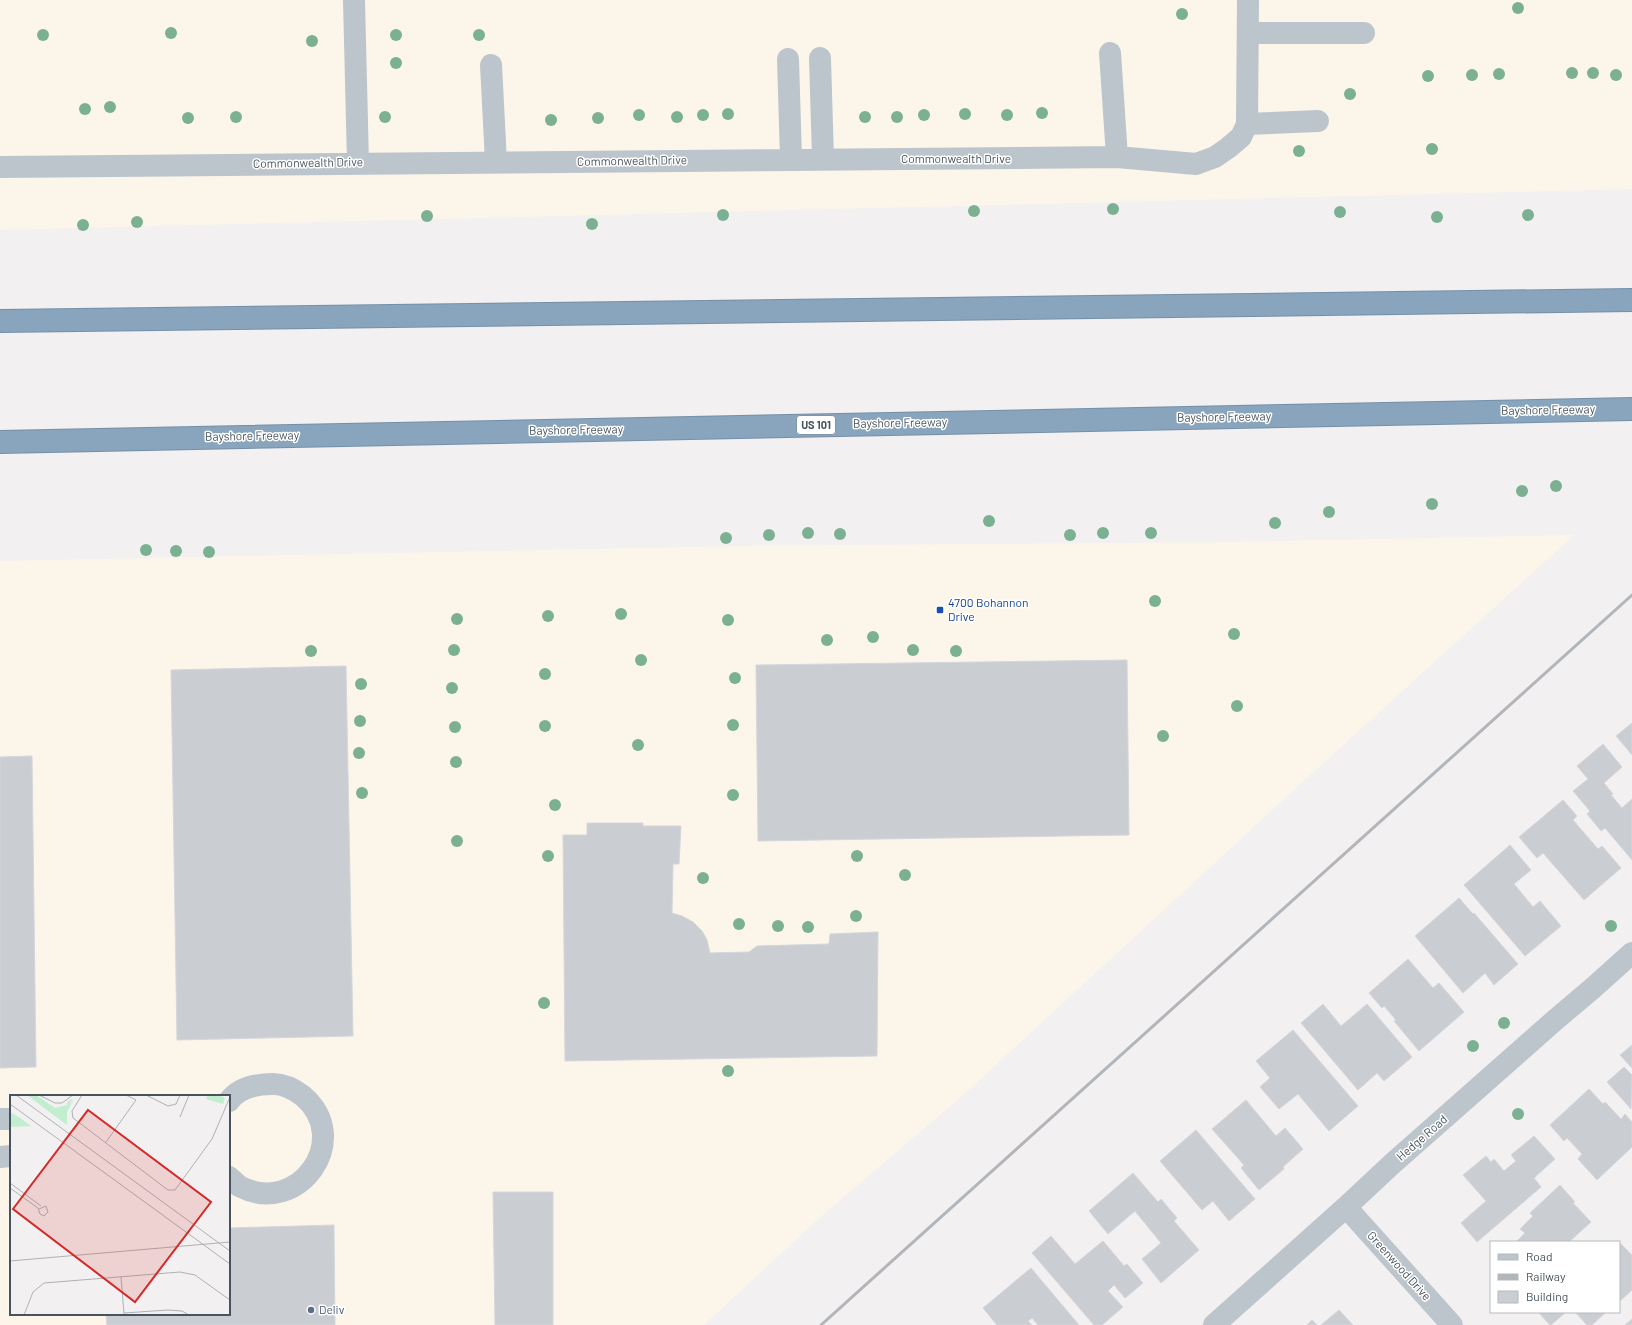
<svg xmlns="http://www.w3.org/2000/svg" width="1632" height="1325" viewBox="0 0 1632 1325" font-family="Barlow,sans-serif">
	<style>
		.commercial { fill: #fcf6ea; fill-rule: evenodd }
		.building { fill: #cacdd2; stroke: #d4d6db }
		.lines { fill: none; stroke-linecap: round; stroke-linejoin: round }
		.highway-casing { stroke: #7490a9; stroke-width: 24 }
		.minor { stroke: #bcc5cc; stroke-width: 22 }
		.highway { stroke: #89a5bd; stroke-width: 22 }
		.rail { stroke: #b2b5ba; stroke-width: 3 }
		.tree { fill: #7bb192 }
		.transit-dot { fill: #1a4fb4; stroke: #fff; stroke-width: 1.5 }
		.service-dot { fill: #5c6f8a; stroke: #fff; stroke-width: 1.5 }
		.labels { text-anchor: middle; stroke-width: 3; stroke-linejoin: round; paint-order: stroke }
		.shield { fill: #fff; stroke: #7f878e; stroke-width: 1 }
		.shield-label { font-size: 11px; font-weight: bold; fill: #48545d }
		.street-label { font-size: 12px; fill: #48545d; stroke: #fff }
		.transit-label { font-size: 12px; fill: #164399; stroke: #fff; text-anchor: start }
		.service-label { font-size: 12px; fill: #4e5e75; stroke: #fff; text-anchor: start }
		.inset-road { fill: none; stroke: #aeb2b5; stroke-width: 1 }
		.view { fill: #d62828; fill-opacity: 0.15; stroke: #d62828; stroke-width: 2 }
		.inset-edge { fill: none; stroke: #48545d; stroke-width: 2 }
	</style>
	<rect width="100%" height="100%" fill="#f2f0f0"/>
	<path class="commercial" d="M0,0h1632v189l-1632,41z
		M1574,535l-266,242 -346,319 -136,116 -122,113h-704v-764l739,-15 491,-4zM11,1096h218v218h-218z"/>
	<path class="building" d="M1127,660l2,175 -371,6 -2,-176z
		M346,666l7,370 -176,4 -6,-370z
		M1632,723v32l-16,-19z
		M1603,744l19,23 -18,16 9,11 -2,1 11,13 10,-9v61l-27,-32 -4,3 -14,-17 3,-3 -17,-20 15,-12 -11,-13z
		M32,756l4,311 -36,1v-311z
		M1563,800l14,16 -4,4 25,29 4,-3 19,22 -37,32 -41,-47 -6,5 -18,-21z
		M587,823h56v3h38l-2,38h-6l-1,49 10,3 11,6 9,9 5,9 3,13 39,-1 8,-6 72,-2 1,-10 48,-2 -1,124 -312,5 -2,-226h24z
		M1510,845l21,25 -17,14 19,23 7,-6 21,25 -36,30 -61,-71z
		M1459,898l14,16 1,-1 44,51 -24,21 -9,-12 -22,20 -48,-57z
		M1408,959l25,29 6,-5 25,29 -45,39 -25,-30 2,-1 -12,-14 -2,2 -13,-15z
		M1323,1004l18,22 26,-22 45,53 -28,24 -7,-8 -19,17 -57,-67z
		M1293,1030l65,76 -29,25 -31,-37 -19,15 -19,-22 10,-9 -14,-17z
		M1632,1045v23l-12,-13z
		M1624,1067l8,8 -1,34 -24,-27z
		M1589,1089l14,15 2,-2 16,17 4,-5 7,8v25l-35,33 -19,-21 4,-5 -15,-16 -3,3 -14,-16z
		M1246,1100l30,36 9,-8 18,21 -20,18 1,2 -25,21 -18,-22 3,-3 -32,-36z
		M1196,1130l59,69 -26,22 -16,-20 -11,9 -42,-49z
		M1534,1136l21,23 -21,19 7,9 -64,55 -16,-19 25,-22 -23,-26 23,-19 5,6 3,-3 10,12 12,-10 -5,-6z
		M1133,1173l25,29 3,-3 16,19 -3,3 25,29 -38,33 -19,-24 19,-16 -26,-32 -27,23 -19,-23z
		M1560,1185l15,17 -2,1 18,19 -22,20h-53l9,-9 -5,-4 13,-13 -3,-3z
		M493,1192h60v133h-58z
		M334,1225l1,100h-228l-1,-11h123v-86z
		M1051,1236l24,28 28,-23 21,25 3,-2 16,19 -18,15 -11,-13 -6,6 15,16 -21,18h-8l-62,-72z
		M1620,1243l12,12v35l-13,12v-58z
		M1031,1268l48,57h-41l-6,-7 -4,3 4,4h-35l-14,-17z
		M1339,1310l14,15h-32z
		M1538,1312h28l-15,13h-1z
		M1575,1312h31l-14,13h-5z
		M1632,1319v6h-7z
		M1312,1320l5,5h-10z"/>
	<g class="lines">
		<defs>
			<path id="highway" d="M0,321l1632,-21
				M0,442l1632,-33"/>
		</defs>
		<use href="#highway" class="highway-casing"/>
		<path class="minor" d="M354,0l4,163
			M1248,33h116
			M1110,53l7,104
			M820,58l3,101
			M788,59l3,100
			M491,65l5,97
			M1247,124l71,-3
			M0,167l1117,-10 79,7 19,-7 13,-9 13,-11 6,-13 1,-124
			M229,1101c10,-14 28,-17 44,-17 12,0 21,5 30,12 51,44 -5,120 -62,91 -4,-2 -8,-7 -12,-10
			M0,1119h11
			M0,1157l11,-1
			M1346,1207l106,118
			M1214,1325l132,-118 46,-43 162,-143 39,-33 39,-35"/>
		<use href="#highway" class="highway"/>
		<path class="rail" d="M821,1325l811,-730"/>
	</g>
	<g class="tree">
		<circle cx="1518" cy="8" r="6"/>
		<circle cx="1182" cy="14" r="6"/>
		<circle cx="171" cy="33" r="6"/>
		<circle cx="43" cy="35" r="6"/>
		<circle cx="396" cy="35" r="6"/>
		<circle cx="479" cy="35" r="6"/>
		<circle cx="312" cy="41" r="6"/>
		<circle cx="396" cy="63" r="6"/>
		<circle cx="1572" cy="73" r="6"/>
		<circle cx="1593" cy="73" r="6"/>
		<circle cx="1499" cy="74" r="6"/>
		<circle cx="1472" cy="75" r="6"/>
		<circle cx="1616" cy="75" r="6"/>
		<circle cx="1428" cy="76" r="6"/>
		<circle cx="1350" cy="94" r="6"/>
		<circle cx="110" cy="107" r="6"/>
		<circle cx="85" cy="109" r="6"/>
		<circle cx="1042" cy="113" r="6"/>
		<circle cx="728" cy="114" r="6"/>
		<circle cx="965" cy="114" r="6"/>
		<circle cx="639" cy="115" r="6"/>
		<circle cx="703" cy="115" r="6"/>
		<circle cx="924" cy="115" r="6"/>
		<circle cx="1007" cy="115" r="6"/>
		<circle cx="236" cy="117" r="6"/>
		<circle cx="385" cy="117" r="6"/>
		<circle cx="677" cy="117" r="6"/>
		<circle cx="865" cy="117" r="6"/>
		<circle cx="897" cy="117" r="6"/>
		<circle cx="188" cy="118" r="6"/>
		<circle cx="598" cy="118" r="6"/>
		<circle cx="551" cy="120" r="6"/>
		<circle cx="1432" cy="149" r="6"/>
		<circle cx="1299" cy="151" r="6"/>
		<circle cx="1113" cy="209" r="6"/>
		<circle cx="974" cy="211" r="6"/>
		<circle cx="1340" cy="212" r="6"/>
		<circle cx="723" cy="215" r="6"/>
		<circle cx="1528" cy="215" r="6"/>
		<circle cx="427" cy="216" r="6"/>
		<circle cx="1437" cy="217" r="6"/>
		<circle cx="137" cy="222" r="6"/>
		<circle cx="592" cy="224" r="6"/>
		<circle cx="83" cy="225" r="6"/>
		<circle cx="1556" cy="486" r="6"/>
		<circle cx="1522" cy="491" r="6"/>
		<circle cx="1432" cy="504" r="6"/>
		<circle cx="1329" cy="512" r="6"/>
		<circle cx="989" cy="521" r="6"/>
		<circle cx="1275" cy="523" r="6"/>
		<circle cx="808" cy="533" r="6"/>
		<circle cx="1103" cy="533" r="6"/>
		<circle cx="1151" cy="533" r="6"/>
		<circle cx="840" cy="534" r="6"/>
		<circle cx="769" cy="535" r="6"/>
		<circle cx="1070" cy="535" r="6"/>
		<circle cx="726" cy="538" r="6"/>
		<circle cx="146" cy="550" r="6"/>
		<circle cx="176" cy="551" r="6"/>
		<circle cx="209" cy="552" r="6"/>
		<circle cx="1155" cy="601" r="6"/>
		<circle cx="621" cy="614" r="6"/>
		<circle cx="548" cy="616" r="6"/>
		<circle cx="457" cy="619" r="6"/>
		<circle cx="728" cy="620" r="6"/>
		<circle cx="1234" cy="634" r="6"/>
		<circle cx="873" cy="637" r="6"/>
		<circle cx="827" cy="640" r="6"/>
		<circle cx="454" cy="650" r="6"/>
		<circle cx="913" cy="650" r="6"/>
		<circle cx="311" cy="651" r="6"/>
		<circle cx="956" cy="651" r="6"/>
		<circle cx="641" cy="660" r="6"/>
		<circle cx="545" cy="674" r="6"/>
		<circle cx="735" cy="678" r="6"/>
		<circle cx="361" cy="684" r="6"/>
		<circle cx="452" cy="688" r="6"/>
		<circle cx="1237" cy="706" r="6"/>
		<circle cx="360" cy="721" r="6"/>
		<circle cx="733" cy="725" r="6"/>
		<circle cx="545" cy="726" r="6"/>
		<circle cx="455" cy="727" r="6"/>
		<circle cx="1163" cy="736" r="6"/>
		<circle cx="638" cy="745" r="6"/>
		<circle cx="359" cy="753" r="6"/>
		<circle cx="456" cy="762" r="6"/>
		<circle cx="362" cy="793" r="6"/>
		<circle cx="733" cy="795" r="6"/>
		<circle cx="555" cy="805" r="6"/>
		<circle cx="457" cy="841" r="6"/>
		<circle cx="548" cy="856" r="6"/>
		<circle cx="857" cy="856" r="6"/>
		<circle cx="905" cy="875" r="6"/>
		<circle cx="703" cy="878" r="6"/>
		<circle cx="856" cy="916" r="6"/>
		<circle cx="739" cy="924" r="6"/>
		<circle cx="778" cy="926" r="6"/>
		<circle cx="1611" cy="926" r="6"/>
		<circle cx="808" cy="927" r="6"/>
		<circle cx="544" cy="1003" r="6"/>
		<circle cx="1504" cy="1023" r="6"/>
		<circle cx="1473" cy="1046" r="6"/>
		<circle cx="728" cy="1071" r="6"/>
		<circle cx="1518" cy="1114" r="6"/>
	</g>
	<rect class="transit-dot" x="936" y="606" width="8" height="8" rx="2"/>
	<circle class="service-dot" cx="311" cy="1310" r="4"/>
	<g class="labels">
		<rect class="shield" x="797" y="416" width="38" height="18" rx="3"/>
		<g class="shield-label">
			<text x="816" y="429">US 101</text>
		</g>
		<g class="street-label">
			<text x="956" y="163">Commonwealth Drive</text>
			<text transform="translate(632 161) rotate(-1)" y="4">Commonwealth Drive</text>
			<text transform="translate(308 163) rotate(-1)" y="4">Commonwealth Drive</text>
			<text transform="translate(1548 410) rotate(-1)" y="4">Bayshore Freeway</text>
			<text transform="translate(1224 417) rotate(-1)" y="4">Bayshore Freeway</text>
			<text transform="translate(900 423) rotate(-1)" y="4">Bayshore Freeway</text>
			<text transform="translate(576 430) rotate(-1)" y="4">Bayshore Freeway</text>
			<text transform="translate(252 436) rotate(-1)" y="4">Bayshore Freeway</text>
			<text transform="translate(1422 1138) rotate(-41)" y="4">Hedge Road</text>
			<text transform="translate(1399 1266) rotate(48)" y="4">Greenwood Drive</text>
		</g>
		<g class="transit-label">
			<text x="948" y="607">4700 Bohannon<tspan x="948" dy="14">Drive</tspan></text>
		</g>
		<g class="service-label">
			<text x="319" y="1314">Deliv</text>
		</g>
	</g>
	<g transform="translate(10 1095)">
		<rect width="220" height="220" fill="#f2f0f0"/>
		<path d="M17,0h9l19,13 12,-3v-3l6,-4 -6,10 7,-9 -7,13v13zM0,17l10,6 11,8 -21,1z" fill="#c0eecf"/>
		<path d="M198,0h10l7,3 -2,6 -17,-5z" fill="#c0eecf"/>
		<path class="inset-road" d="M6,0l214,156M29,0l16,8h7l11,-8M72,0l-10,16 1,7 95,72h7M136,0l22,11 8,-2 4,-9M0,9l220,160M170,22l9,-22M96,47l30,-42 -10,-5M0,88l31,23M0,93l28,20 2,6 4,2 4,-4 -2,-6 -7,3M165,95l37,-51 18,-42M0,166l220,-19M111,182l3,37M114,218l44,-3 14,1 7,4M14,220l9,-23 11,-9 136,-11 15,3 35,25"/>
		<path class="view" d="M78,15l123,92 -76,100 -122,-93z"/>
		<rect width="220" height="220" class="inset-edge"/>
	</g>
	<rect x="1490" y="1241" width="130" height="72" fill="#ffffff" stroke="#b6bbbe"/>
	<rect x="1498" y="1254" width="20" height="6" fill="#bcc5cc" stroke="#b6bbbe"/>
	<text x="1526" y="1261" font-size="12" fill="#48545d">Road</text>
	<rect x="1498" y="1274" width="20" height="6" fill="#b2b5ba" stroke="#b6bbbe"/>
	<text x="1526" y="1281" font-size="12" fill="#48545d">Railway</text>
	<rect x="1498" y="1291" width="20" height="12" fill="#cacdd2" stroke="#b6bbbe"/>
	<text x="1526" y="1301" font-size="12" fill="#48545d">Building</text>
</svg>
